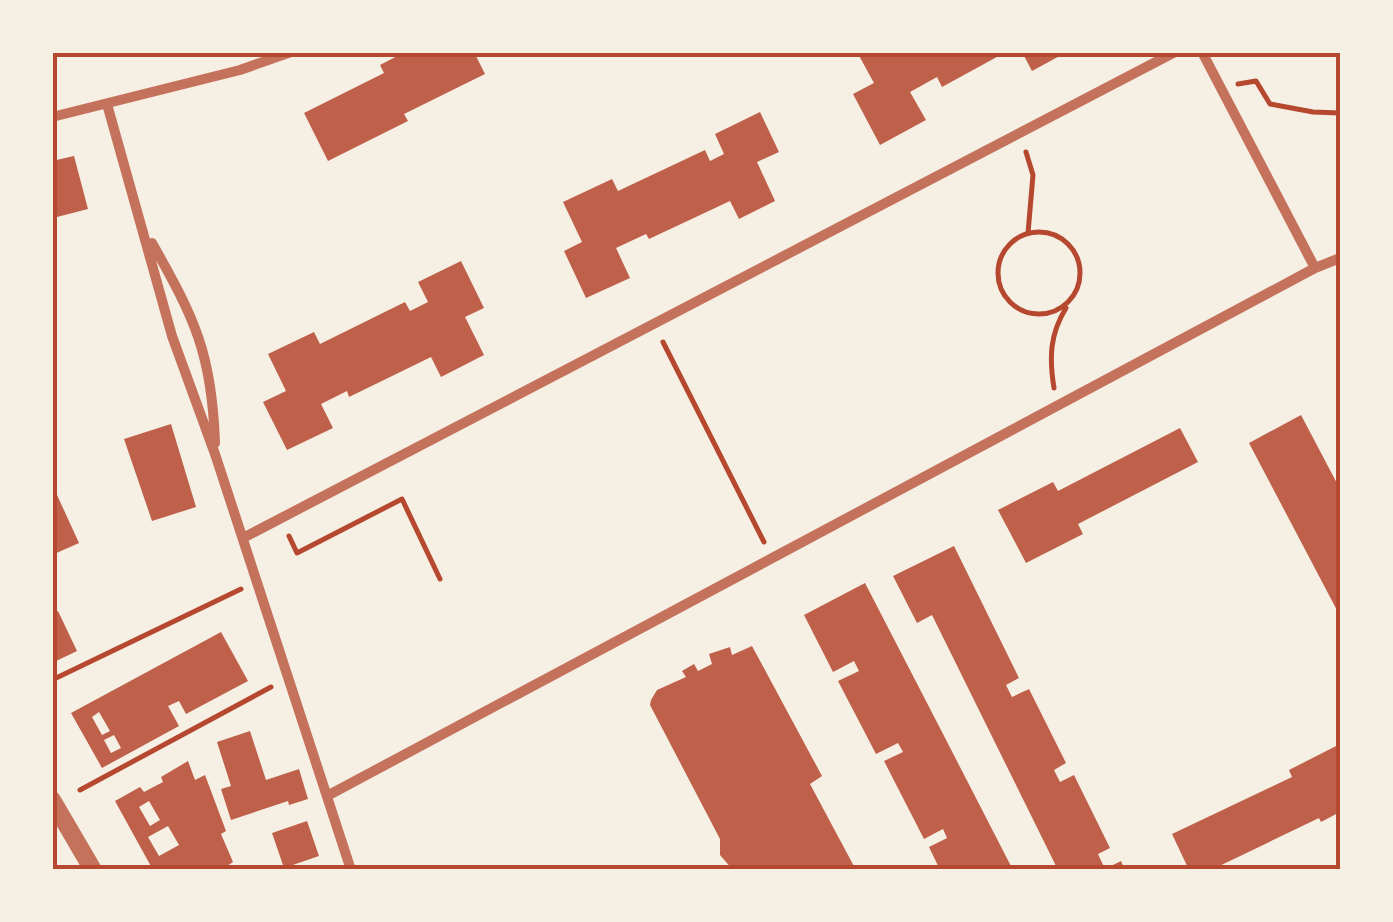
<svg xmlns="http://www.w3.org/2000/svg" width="1393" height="922" viewBox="0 0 1393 922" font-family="Mulish,sans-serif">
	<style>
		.building { fill: #bf614a; fill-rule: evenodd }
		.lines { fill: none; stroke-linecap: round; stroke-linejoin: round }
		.path { stroke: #b5482f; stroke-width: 5 }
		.minor { stroke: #c5725c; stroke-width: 10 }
		.tertiary { stroke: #c5725c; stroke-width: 18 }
		.neatline { fill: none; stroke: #b5482f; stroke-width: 4 }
	</style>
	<rect width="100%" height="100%" fill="#f6efe4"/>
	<path class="building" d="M405,52h69l11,22 -81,40 4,7 -80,40 -24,-48 80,-40 -4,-8z
		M857,52h149l-64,35 -5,-10 -27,15 16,28 -46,25 -27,-51 21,-11z
		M1022,52h45l-35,19z
		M760,112l19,40 -22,10 18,39 -36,18 -9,-18 -81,38 -3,-5 -30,14 14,30 -44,20 -22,-47 18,-9 -19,-40 49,-23 6,12 87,-41 5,11 14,-7 -9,-20z
		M74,156l14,53 -31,8 -5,-17v-39z
		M461,261l23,47 -19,9 19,38 -43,22 -10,-20 -82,40 -2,-6 -26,13 12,24 -46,22 -24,-48 23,-11 -18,-37 46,-22 6,12 85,-42 5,9 18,-9 -10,-20z
		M1301,415l39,74v127l-91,-173z
		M171,424l25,83 -44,14 -28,-82z
		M1180,428l18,34 -120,62 5,10 -57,29 -28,-53 55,-28 5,9z
		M52,484l27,59 -27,12z
		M954,546l65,132 -13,7 6,12 17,-8 37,74 -12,7 6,12 14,-7 36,73 -12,6 7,15 16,-8 4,9h-67l-126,-255 -15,8 -24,-47z
		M865,583l77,149 71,138h-73l-11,-23 18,-9 -4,-9 -19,10 -40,-78 19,-9 -5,-9 -22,11 -38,-73 21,-10 -5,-10 -21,11 -29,-57z
		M58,611l19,40 -25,12v-49z
		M221,632l27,49 -62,33 -7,-13 -11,5 11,20 -77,42 -31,-55zM99,712l11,19 -8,4 -10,-18zM114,735l7,13 -10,5 -7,-13z
		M752,646l70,130 -12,8 46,86h-123l-13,-15v-16l-70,-134 1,-5 6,-10 29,-13 -4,-6 12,-7 4,7 14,-7 -3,-10 21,-7 2,8z
		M250,731l16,49 33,-11 9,30 -19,6 -1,-4 -57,19 -10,-31 10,-3 -14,-44z
		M1340,744v68l-19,10 -2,-4 -108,52h-22l-17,-36 120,-57 -3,-7z
		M188,761l7,19 10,-5 21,56 -5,3 12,28 -12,8h-68l-38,-69 25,-14 4,5 19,-10 -2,-5zM149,801l11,19 -10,6 -11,-19zM168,826l11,19 -20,11 -11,-19z
		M307,821l12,35 -35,12 -12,-35z"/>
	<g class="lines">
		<path class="path" d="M1238,84l18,-3 14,23 43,8 27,1
			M1026,152l7,23 -5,58
			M998 273a41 41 0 1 1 82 0a41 41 0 1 1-82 0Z
			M663,342l101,200
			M1054,388c-5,-31 -4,-54 12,-80
			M289,536l8,17 105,-54 38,80
			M52,680l189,-91
			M80,790l191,-103"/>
		<path class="minor" d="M1202,52l113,216
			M107,104l65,232 43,118 136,416
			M52,117l188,-47 51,-18
			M152,243c43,76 60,111 63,200
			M243,538l932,-486
			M327,796l988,-528 25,-10"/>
		<path class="tertiary" d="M52,800l41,70"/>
	</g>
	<rect width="1393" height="922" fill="none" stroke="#f6efe4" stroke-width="110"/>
	<rect x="55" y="55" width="1283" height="812" class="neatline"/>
</svg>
